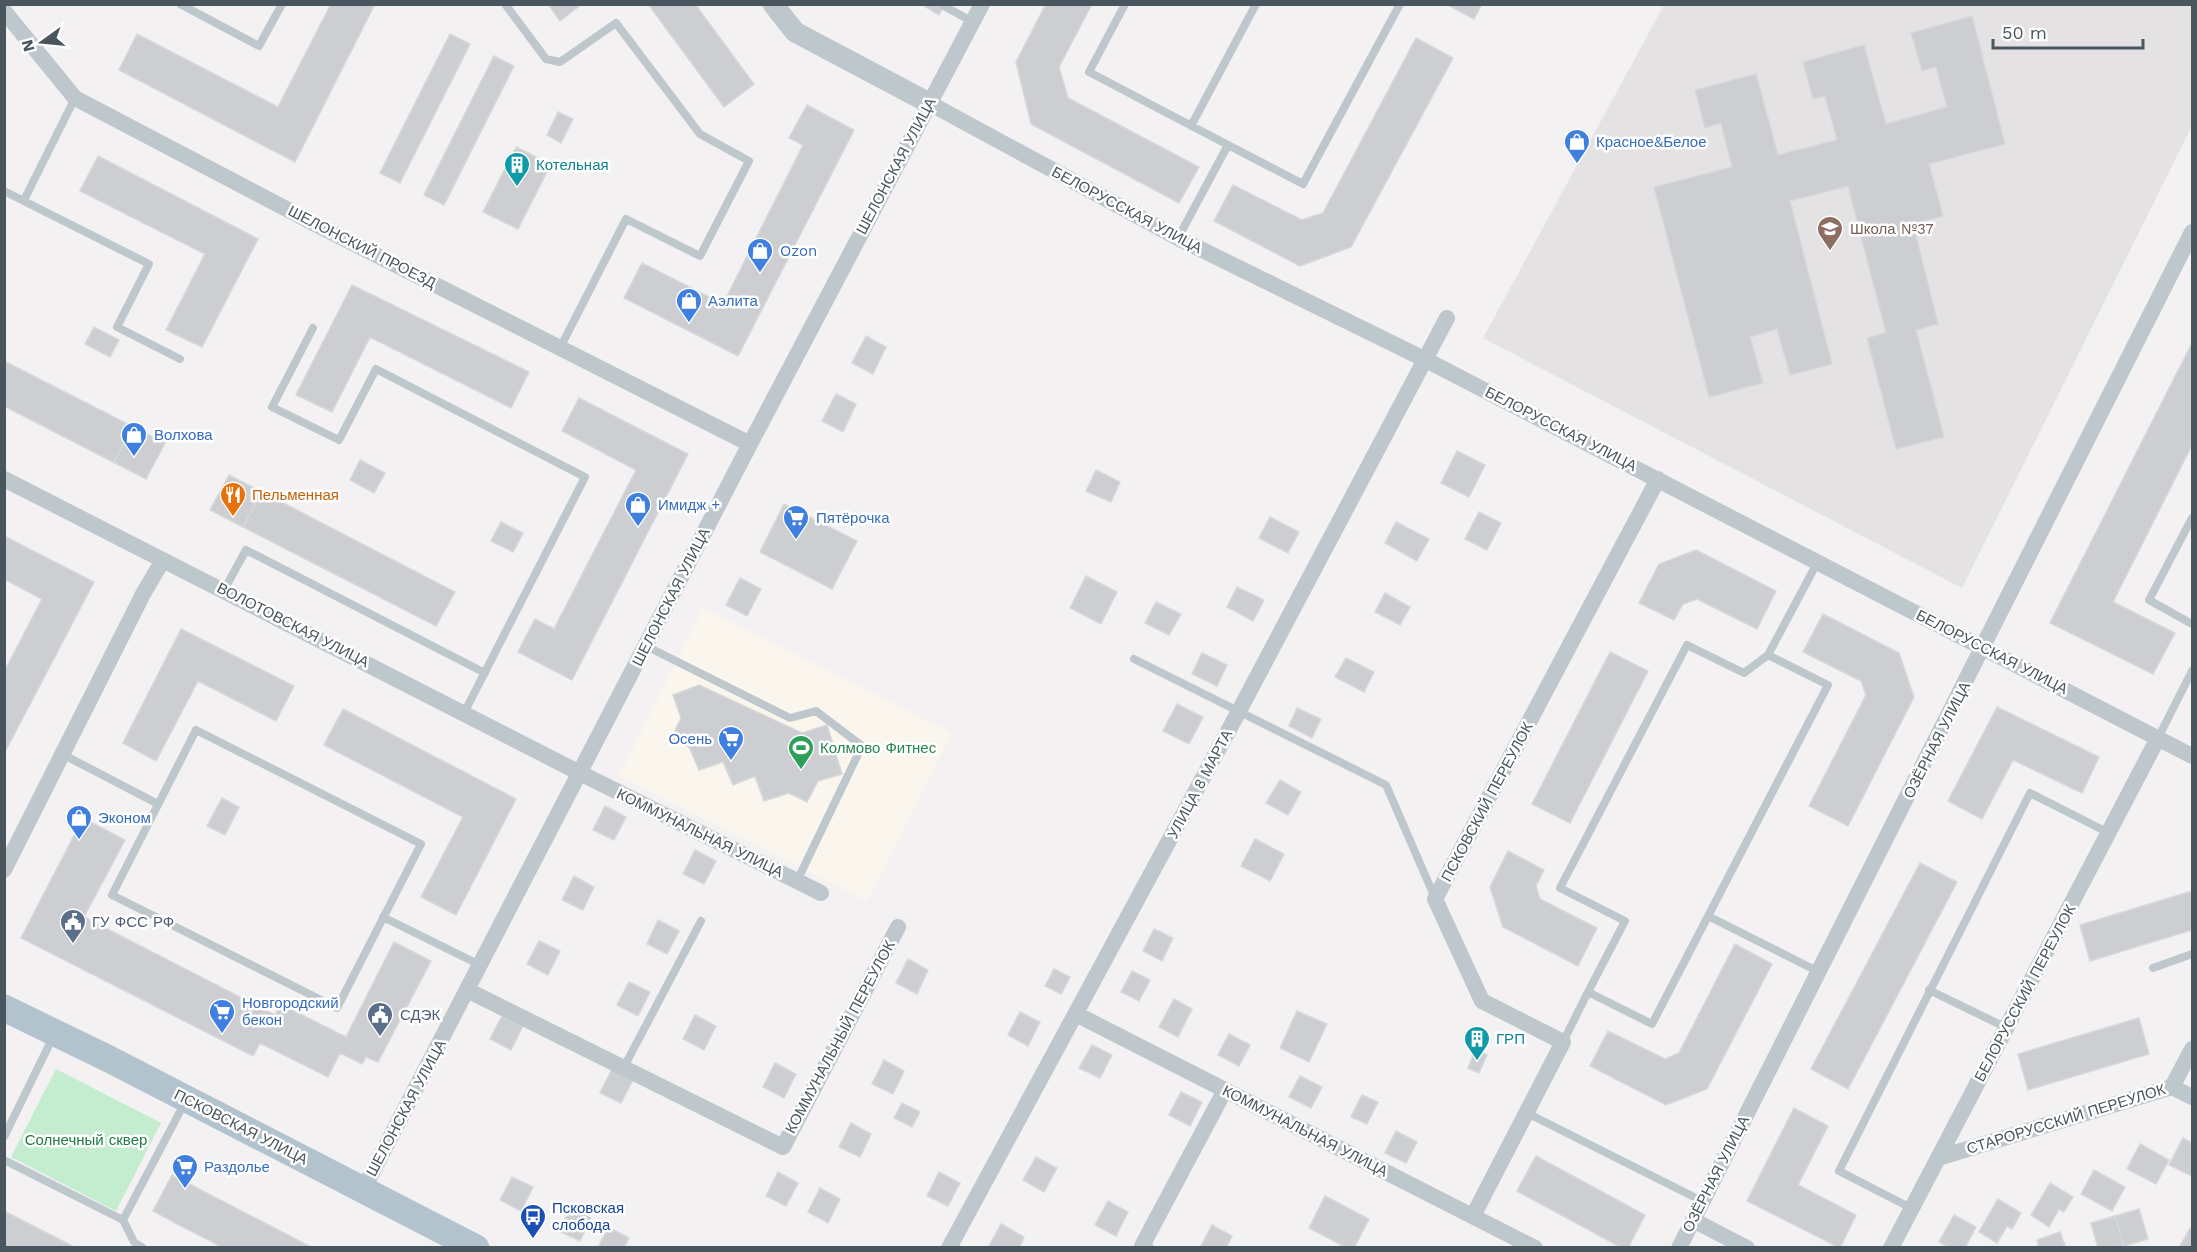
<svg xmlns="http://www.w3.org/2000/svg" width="2197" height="1252" viewBox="0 0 2197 1252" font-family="'Work Sans',sans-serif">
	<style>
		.commercial { fill: #fbf6ed }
		.education { fill: #e4e2e3 }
		.green { fill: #c4edd0 }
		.building { fill: #ccced2; stroke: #d6d8dc; stroke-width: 1.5 }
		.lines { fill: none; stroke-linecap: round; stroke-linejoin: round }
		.service { stroke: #bec7cc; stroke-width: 8 }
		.minor { stroke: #bec7cc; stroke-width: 16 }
		.tertiary { stroke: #bec7cc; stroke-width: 21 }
		.primary { stroke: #b3c3cd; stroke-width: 27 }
		.labels { text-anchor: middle; stroke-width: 5; stroke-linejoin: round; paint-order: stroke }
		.shop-label { font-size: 15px; fill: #366cbe; stroke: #fff; text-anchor: start }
		.culture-label { font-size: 15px; fill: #0d838f; stroke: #fff; text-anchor: start }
		.street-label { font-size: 15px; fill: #4a565d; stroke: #fff }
		.education-label { font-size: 15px; fill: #785e54; stroke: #fff; text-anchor: start }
		.food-label { font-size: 15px; fill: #c56008; stroke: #fff; text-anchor: start }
		.leisure-label { font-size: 15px; fill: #27864d; stroke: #fff; text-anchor: start }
		.service-label { font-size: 15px; fill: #4e5e75; stroke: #fff; text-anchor: start }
		.park-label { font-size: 15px; fill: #1f7b44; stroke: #fff }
		.transit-label { font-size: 15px; fill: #164399; stroke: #fff; text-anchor: start }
	</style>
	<rect width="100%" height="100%" fill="#f3f1f2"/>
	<path class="commercial" d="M703,608l249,125 -85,168 -248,-125z"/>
	<path class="education" d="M1664,5h528v121l-230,462 -479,-250z"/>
	<path class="green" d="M56,1069l105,54 -45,88 -105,-54z"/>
	<path class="building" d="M331,4h44l-80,158 -176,-92 18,-36 141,73z
		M548,4h34l-22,17z
		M648,4h47l59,80 -30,23z
		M921,4h24l-6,11z
		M1046,4h46l-33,63 9,31 131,69 -20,36 -148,-79 -15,-62z
		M1446,4h36l-8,15z
		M1972,16l33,128 -76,20 14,52 -30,8 25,100 -22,6 28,107 -48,12 -29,-111 19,-5 -38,-147 -58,15 42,163 -42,11 -13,-46 -27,8 13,46 -54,14 -55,-210 78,-20 -11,-44 -16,5 -10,-38 61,-16 22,81 59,-15 -12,-44 -12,3 -10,-37 61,-17 22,79 61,-17 -11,-40 -14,4 -11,-38z
		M450,34l20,10 -70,139 -20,-10z
		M1416,38l37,20 -102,189 -51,19 -86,-45 19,-36 69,35 21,-7z
		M494,56l20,10 -70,139 -20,-10z
		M807,105l47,25 -116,226 -114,-58 18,-35 81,41 80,-159 -14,-7z
		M558,112l15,7 -12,24 -14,-8z
		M516,147l35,17 -33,65 -35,-17z
		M98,156l160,83 -56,108 -36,-17 39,-76 -125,-63z
		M352,285l177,87 -18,36 -141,-71 -38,75 -36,-17z
		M94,327l25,13 -9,17 -25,-13z
		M866,336l20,11 -13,27 -21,-11z
		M2192,343v102l-79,157 62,31 -22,41 -103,-51z
		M4,361l161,82 -19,36 -142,-73z
		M836,394l20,10 -13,28 -21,-11z
		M579,398l109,56 -116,226 -54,-28 17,-33 19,10 82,-159 -74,-39z
		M133,427l32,16 -19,36 -32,-17z
		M1457,451l28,14 -16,32 -28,-14z
		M360,460l25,13 -11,20 -24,-13z
		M1096,470l24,12 -9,20 -25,-11z
		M229,475l33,17 -19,35 -33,-17z
		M262,492l193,100 -19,34 -193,-99z
		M784,504l73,37 -25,48 -72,-37z
		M1479,512l22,11 -14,27 -22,-11z
		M1270,517l29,15 -11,21 -29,-15z
		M501,522l22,11 -10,19 -22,-11z
		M1396,522l33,17 -12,22 -32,-18z
		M4,536l90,46 -90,172v-82l38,-73 -38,-20z
		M1696,550l80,41 -19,38 -60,-30 -14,5 -9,16 -35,-17 20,-39z
		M1086,576l31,16 -16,32 -31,-16z
		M740,578l21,11 -14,27 -21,-11z
		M1237,587l27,13 -11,21 -26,-14z
		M1385,593l25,14 -10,18 -25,-13z
		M1156,602l25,12 -12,21 -24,-12z
		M1823,614l76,39 15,44 -66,129 -39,-20 57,-111 -5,-14 -58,-29z
		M181,629l113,57 -18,35 -78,-40 -42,80 -33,-18z
		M1610,652l38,19 -78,152 -38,-19z
		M1202,653l25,12 -10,21 -25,-12z
		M1346,658l28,14 -10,20 -29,-15z
		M699,685l103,48 25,-8 15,49 -24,7 -11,21 -18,-9 -25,8 -9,-25 -22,9 -10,-23 -24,8 -10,-23 -18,-8 10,-21 -8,-23z
		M1177,704l26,13 -14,27 -26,-13z
		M1997,707l102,50 -17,36 -69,-33 -31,59 -34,-18z
		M1297,708l24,11 -9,19 -23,-12z
		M343,709l173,90 -60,116 -35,-18 42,-80 -139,-72z
		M1280,780l21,12 -13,23 -22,-12z
		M222,798l17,9 -14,28 -18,-9z
		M605,806l21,11 -12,23 -21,-10z
		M83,818l42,22 -41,77 191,98 5,-11 66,33 48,-95 37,19 -53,101 -12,-5 -4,7 -22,-11 -12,24 -68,-34 -7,13 -232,-118z
		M1255,839l29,15 -14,27 -29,-15z
		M695,850l21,11 -12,23 -21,-10z
		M1508,851l36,19 -8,16 4,13 57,29 -19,38 -75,-39 -13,-40z
		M1920,863l37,19 -109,207 -37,-20z
		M574,876l20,11 -11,23 -21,-10z
		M2192,891v39l-102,31 -10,-36z
		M658,920l21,11 -12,23 -20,-10z
		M1154,929l19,9 -11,23 -19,-10z
		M539,941l21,10 -12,24 -21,-11z
		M1735,944l37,20 -65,125 -41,16 -76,-39 18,-35 57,28 14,-6z
		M908,959l20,11 -11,24 -21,-11z
		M1054,969l16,8 -9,17 -16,-8z
		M1132,971l18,9 -11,21 -18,-9z
		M629,982l21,10 -12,24 -21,-11z
		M1174,999l18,10 -14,28 -19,-10z
		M1297,1011l30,13 -18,38 -29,-14z
		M1020,1012l20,10 -12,24 -20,-11z
		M695,1015l21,11 -12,24 -21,-11z
		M502,1016l21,10 -12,24 -21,-11z
		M2139,1018l10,36 -121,36 -10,-36z
		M1229,1034l21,11 -11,21 -21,-11z
		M1092,1045l20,10 -12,23 -21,-10z
		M1475,1050l12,5 -8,18 -11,-5z
		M884,1060l20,11 -11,23 -21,-10z
		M775,1063l21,11 -12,24 -21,-11z
		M612,1069l21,11 -12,23 -21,-10z
		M1300,1076l22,11 -11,21 -22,-11z
		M1181,1092l21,10 -12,24 -21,-11z
		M1362,1095l16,7 -11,22 -16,-7z
		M902,1103l18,9 -8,15 -18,-9z
		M1794,1108l34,18 -30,59 58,30 -16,33 -93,-47z
		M851,1123l20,11 -11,23 -21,-10z
		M1396,1131l21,11 -11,21 -21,-10z
		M2183,1138l9,5v33l-23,-11z
		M2140,1144l29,16 -13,24 -29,-15z
		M1536,1156l109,59 -17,33h-6l-105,-57z
		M1036,1157l21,11 -13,24 -21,-12z
		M2094,1170l31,17 -13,24 -31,-17z
		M778,1172l20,11 -12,23 -20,-10z
		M939,1172l21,11 -12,23 -21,-10z
		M172,1175l141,73h-89l-45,-23 -26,-14z
		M512,1177l21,10 -12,24 -21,-11z
		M2050,1183l23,14 -9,15 -5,-3 -10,18 -18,-12z
		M820,1188l20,11 -12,24 -20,-11z
		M1325,1196l44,23 -15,29h-7l-38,-20z
		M1998,1199l23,14 -9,16 -5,-3 -10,17 -18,-11z
		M1108,1201l20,11 -12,24 -21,-11z
		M571,1207l20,11 -11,23 -21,-10z
		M2139,1209l9,30 -24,7 -9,-30z
		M4,1211l72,37h-71z
		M1954,1215l22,12 -11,21h-15l-11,-6z
		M2115,1216l9,30 -26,2 -7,-25z
		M1001,1224l23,13 -5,11h-31z
		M1212,1225l20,11 -6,12h-26z
		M608,1227l21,11 -5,10h-26z
		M2190,1228l2,2v18h-13z
		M2060,1232l6,16h-27l-2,-8z"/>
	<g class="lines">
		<path class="service" d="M180,4l79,42 23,-42
			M505,4l41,55 14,3 56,-39 84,111 49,27 -49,95 -74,-37 -66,129
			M1125,4l-36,68 139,73 -50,93
			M944,6l29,16
			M1191,126l65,-122
			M1228,145l75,39 97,-180
			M4,191l145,73 -32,63 63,32
			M24,200l51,-102
			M313,328l-41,79 67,33 37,-71 209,108 -121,236
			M2192,518l-43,82 43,24
			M224,590l22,-40 239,123
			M646,646l144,72 26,-7 46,35 -65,135
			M1134,659l252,126 49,113
			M196,730l225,114 -84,164 -225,-113z
			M2158,738l34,-67
			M64,755l94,49
			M1708,916l111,56
			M383,917l97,48
			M2153,968l39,-14
			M1929,990l78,38
			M1588,992l37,-71 -65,-33 127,-243 57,28 24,-18 49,-92
			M1563,1042l25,-50 64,32 176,-339 -60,-30
			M624,1067l77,-146
			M1527,1113l175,88
			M4,1137l50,-102
			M4,1160l119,60
			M1911,1208l-72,-37 191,-378 79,40
			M143,1248l-9,-6 -11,-22 62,-118"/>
		<path class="minor" d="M4,11l71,87 240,126 435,220
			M929,103l249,135 248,122 766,396
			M4,479l576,294 241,120
			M4,870l139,-276 20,-34
			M467,990l316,157 115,-220
			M1076,1014l459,234
			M2172,1087l20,-38
			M1938,1158l234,-71 20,10
			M363,1190l387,-746 232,-440
			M1473,1216l90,-174 -81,-41 -47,-102 223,-420
			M1693,1220l54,28
			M949,1248l290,-537 208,-393
			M1146,1248l-4,-2 83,-156
			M1679,1248l513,-1016
			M1891,1248l267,-510"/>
		<path class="tertiary" d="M773,4l22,28 134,71"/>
		<path class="primary" d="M4,1008l105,51 367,189"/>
	</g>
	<defs>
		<symbol id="shop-pin" viewBox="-11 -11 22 30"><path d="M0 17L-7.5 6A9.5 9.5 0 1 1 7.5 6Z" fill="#3f7fe0" stroke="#fff"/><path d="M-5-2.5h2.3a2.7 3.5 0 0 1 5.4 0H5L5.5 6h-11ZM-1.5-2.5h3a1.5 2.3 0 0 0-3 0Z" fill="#fff"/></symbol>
		<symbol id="building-pin" viewBox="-11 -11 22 30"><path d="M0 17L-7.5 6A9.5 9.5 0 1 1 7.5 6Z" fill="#0f9aa8" stroke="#fff"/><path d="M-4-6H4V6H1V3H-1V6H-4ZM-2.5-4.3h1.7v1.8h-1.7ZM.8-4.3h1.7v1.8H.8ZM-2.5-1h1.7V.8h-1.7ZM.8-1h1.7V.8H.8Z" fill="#fff"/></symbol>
		<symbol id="school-pin" viewBox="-11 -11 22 30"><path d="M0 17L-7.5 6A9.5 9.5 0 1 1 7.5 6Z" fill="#8d6e63" stroke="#fff"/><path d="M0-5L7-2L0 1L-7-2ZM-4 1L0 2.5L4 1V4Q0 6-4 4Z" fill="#fff"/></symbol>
		<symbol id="restaurant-pin" viewBox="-11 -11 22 30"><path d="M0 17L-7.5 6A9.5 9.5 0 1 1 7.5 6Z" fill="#e8710a" stroke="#fff"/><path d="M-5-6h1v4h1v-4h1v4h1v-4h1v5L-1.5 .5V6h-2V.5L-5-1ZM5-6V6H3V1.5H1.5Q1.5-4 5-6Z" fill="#fff"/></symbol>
		<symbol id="supermarket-pin" viewBox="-11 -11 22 30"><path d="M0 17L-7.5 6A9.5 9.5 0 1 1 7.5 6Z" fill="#3f7fe0" stroke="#fff"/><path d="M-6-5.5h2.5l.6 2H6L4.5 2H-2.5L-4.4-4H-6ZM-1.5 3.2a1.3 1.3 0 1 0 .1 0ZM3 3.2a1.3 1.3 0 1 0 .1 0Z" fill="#fff"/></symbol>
		<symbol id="stadium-pin" viewBox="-11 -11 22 30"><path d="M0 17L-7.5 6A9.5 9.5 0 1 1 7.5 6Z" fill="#2e9e5b" stroke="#fff"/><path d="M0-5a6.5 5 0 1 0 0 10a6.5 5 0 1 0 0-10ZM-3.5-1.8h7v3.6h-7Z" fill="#fff"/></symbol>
		<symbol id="civic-pin" viewBox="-11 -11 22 30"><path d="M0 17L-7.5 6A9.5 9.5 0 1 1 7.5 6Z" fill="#5c6f8a" stroke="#fff"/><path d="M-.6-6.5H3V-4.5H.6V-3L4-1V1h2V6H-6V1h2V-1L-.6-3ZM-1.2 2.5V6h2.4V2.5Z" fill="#fff"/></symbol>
		<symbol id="bus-pin" viewBox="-11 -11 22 30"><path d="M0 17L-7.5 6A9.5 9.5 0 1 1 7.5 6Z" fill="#1a4fb4" stroke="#fff"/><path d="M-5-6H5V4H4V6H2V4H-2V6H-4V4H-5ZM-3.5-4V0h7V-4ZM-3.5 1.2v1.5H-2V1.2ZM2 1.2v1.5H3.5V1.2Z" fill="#fff"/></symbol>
	</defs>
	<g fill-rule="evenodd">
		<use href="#shop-pin" x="1562" y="127" width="30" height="40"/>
		<use href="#building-pin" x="502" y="150" width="30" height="40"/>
		<use href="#school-pin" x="1815" y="214" width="30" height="40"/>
		<use href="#shop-pin" x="745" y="236" width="30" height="40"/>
		<use href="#shop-pin" x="674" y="286" width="30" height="40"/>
		<use href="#shop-pin" x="119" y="420" width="30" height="40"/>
		<use href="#restaurant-pin" x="218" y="480" width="30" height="40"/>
		<use href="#shop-pin" x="623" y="490" width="30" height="40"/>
		<use href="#supermarket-pin" x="781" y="503" width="30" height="40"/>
		<use href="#supermarket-pin" x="716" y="724" width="30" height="40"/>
		<use href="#stadium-pin" x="786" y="733" width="30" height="40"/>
		<use href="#shop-pin" x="64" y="803" width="30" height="40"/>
		<use href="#civic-pin" x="58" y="907" width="30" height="40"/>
		<use href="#supermarket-pin" x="207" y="997" width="30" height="40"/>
		<use href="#civic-pin" x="365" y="1000" width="30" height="40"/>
		<use href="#building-pin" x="1462" y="1024" width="30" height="40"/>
		<use href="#supermarket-pin" x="170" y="1152" width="30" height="40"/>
		<use href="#bus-pin" x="518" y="1202" width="30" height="40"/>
	</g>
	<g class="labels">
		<g class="shop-label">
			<text x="1596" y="147">Красное&amp;Белое</text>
			<text x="780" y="256">Ozon</text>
			<text x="708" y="306">Аэлита</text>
			<text x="154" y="440">Волхова</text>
			<text x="658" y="510">Имидж +</text>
			<text x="816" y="523">Пятёрочка</text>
			<text x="712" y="744" text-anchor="end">Осень</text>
			<text x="98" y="823">Эконом</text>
			<text x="242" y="1008">Новгородский<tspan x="242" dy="17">бекон</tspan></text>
			<text x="204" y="1172">Раздолье</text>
		</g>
		<g class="culture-label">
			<text x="536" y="170">Котельная</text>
			<text x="1496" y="1044">ГРП</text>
		</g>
		<g class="street-label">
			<text transform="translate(896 166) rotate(-62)" y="5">ШЕЛОНСКАЯ УЛИЦА</text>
			<text transform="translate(1127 210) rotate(28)" y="5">БЕЛОРУССКАЯ УЛИЦА</text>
			<text transform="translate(362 247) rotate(27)" y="5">ШЕЛОНСКИЙ ПРОЕЗД</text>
			<text transform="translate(1561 429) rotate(27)" y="5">БЕЛОРУССКАЯ УЛИЦА</text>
			<text transform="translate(671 597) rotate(-63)" y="5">ШЕЛОНСКАЯ УЛИЦА</text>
			<text transform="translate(293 625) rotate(27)" y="5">ВОЛОТОВСКАЯ УЛИЦА</text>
			<text transform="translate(1992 652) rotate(27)" y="5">БЕЛОРУССКАЯ УЛИЦА</text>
			<text transform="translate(1937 740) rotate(-63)" y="5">ОЗЁРНАЯ УЛИЦА</text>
			<text transform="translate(1200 784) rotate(-62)" y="5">УЛИЦА 8 МАРТА</text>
			<text transform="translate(1487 802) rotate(-62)" y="5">ПСКОВСКИЙ ПЕРЕУЛОК</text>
			<text transform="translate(700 833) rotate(26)" y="5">КОММУНАЛЬНАЯ УЛИЦА</text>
			<text transform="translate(2025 993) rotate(-62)" y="5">БЕЛОРУССКИЙ ПЕРЕУЛОК</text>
			<text transform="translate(840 1037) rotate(-62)" y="5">КОММУНАЛЬНЫЙ ПЕРЕУЛОК</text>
			<text transform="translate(406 1108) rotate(-62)" y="5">ШЕЛОНСКАЯ УЛИЦА</text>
			<text transform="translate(2066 1119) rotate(-17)" y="5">СТАРОРУССКИЙ ПЕРЕУЛОК</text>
			<text transform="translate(241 1127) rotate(27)" y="5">ПСКОВСКАЯ УЛИЦА</text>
			<text transform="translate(1305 1131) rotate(27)" y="5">КОММУНАЛЬНАЯ УЛИЦА</text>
			<text transform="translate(1716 1174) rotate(-63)" y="5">ОЗЁРНАЯ УЛИЦА</text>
		</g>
		<g class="education-label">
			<text x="1850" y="234">Школа №37</text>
		</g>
		<g class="food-label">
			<text x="252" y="500">Пельменная</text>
		</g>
		<g class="leisure-label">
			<text x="820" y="753">Колмово Фитнес</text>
		</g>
		<g class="service-label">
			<text x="92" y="927">ГУ ФСС РФ</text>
			<text x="400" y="1020">СДЭК</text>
		</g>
		<g class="park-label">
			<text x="86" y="1145">Солнечный сквер</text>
		</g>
		<g class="transit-label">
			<text x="552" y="1213">Псковская<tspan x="552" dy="17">слобода</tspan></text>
		</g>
	</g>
	<rect width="2197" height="1252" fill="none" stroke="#4a565d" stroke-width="12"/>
	<g transform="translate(42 42) rotate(255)" stroke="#ffffff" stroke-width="4.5" paint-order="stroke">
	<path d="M0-4.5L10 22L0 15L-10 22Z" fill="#4a565d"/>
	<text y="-9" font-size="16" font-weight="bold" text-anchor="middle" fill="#4a565d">N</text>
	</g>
	<path d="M1993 39v9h150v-9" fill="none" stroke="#4a565d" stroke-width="3"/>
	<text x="2002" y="39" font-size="18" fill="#4a565d" stroke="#ffffff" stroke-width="4.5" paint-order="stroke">50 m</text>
</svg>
